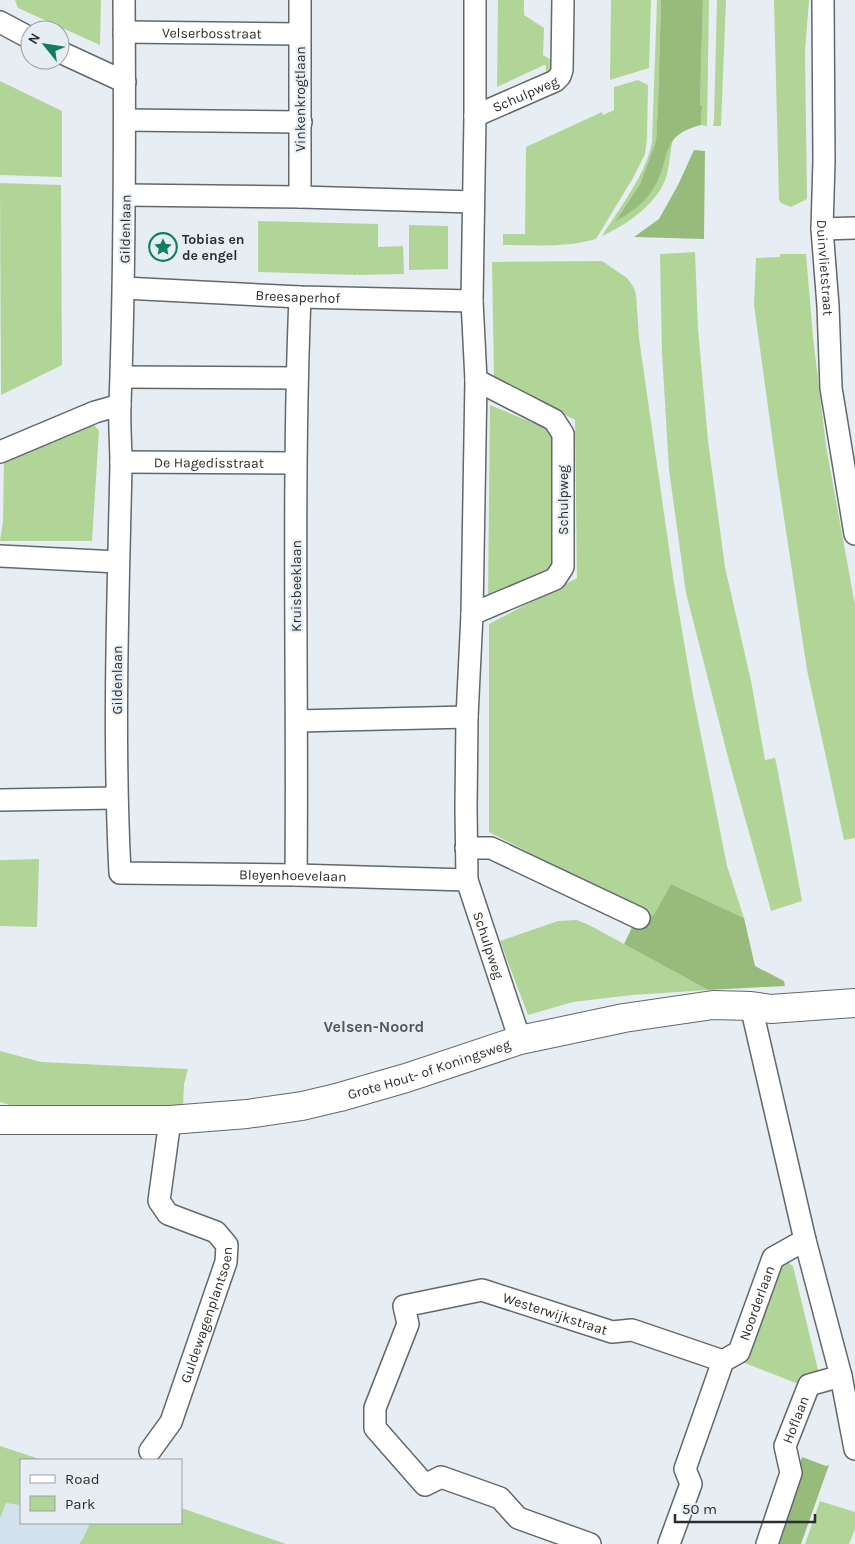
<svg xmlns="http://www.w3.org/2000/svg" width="855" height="1544" viewBox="0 0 855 1544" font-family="Karla,sans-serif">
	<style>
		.built { fill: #d3e1ec }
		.green { fill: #b1d597 }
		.forest { fill: #96bb7b }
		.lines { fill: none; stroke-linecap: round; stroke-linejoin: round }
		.minor-casing { stroke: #61686e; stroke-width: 24 }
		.tertiary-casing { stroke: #61686e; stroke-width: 30 }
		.minor { stroke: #fff; stroke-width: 21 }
		.tertiary { stroke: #fff; stroke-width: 28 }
		.labels { text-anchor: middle; stroke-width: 4; stroke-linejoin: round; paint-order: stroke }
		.street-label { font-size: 14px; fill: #2b2e30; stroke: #e6eef4 }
		.poi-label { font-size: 14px; font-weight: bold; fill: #2b2e30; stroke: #e6eef4; text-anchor: start }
		.quarter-label { font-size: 16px; font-weight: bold; fill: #51585d; stroke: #e6eef4 }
	</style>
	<rect width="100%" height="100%" fill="#e6eef4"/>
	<path class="built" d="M0,1446l42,14h-21v63h160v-15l105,36h-286z"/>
	<path class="green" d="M15,0h86l-1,45 -82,-37z
		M498,0h26v15l20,13 -1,27 14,8 -11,14v-11l-2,-1 -47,22z
		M611,0h40l-2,68 -39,12z
		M657,0h4l-3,106 -2,35 -16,43 -24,37 43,-43 10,-32 4,-7c-3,12 -3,23 -6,35 -7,28 -40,51 -65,62 18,-29 44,-61 50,-94z
		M703,0h6l-2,126 -6,-1 1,-19 -2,-2z
		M717,0h9l-5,126h-8l1,-6z
		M774,0h35l-4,51 2,148 -16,8 -10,-4 -2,-3z
		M638,80l10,5 -1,53 -2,16 -12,24 -37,61c-31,9 -62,6 -93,6v-11h22l1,-87 76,-35 1,3 11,-5v-23z
		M0,81l62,30v66l-62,-2z
		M0,183l61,2 1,180 -61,30z
		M258,221l120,3v23l25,-1 1,28 -46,1v-3l-1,3 -99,-3z
		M409,225l39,1v43l-39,1z
		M695,252l3,77 10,112 17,126 26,114 14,79 10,-2 2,9 25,134 -31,10 -42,-150 -43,-168 -17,-123 -7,-117 -2,-99z
		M780,254h26l7,83 13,109 29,159v233l-11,2 -37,-170 -31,-205 -22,-160 2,-47 24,-1z
		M602,261l25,17 6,8 3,8 3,44 35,245 19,112 34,171 17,52 -73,-34 -18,32 -12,-7 -152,-77v-208l88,-46 -2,-158 -81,-43 -2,-115z
		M490,405l65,27 -2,136 -65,29z
		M88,425l7,1 4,5 -7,110h-92l3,-20 1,-61z
		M39,859l-2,68 -37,-1v-66z
		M577,920l14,6 117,64 -76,5 -59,7 -45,13 -28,-74 58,-20z
		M0,1051l41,11 147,7 -4,15 -1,21h-143l-24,2 -16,-5z
		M785,1260l8,6 26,108 -18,11 -59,-23 36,-100z
		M0,1446l42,14h-21v45l-15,-2 -6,15z
		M820,1501l35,11v17l-6,15h-44z
		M181,1508l105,36h-207l5,-7 6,-14h91z"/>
	<path class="forest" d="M661,0h42l-3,104 2,2 -1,19c-44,11 -28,34 -48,64 -9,15 -24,24 -38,33l25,-38 16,-43 2,-35z
		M694,150l11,1 -1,88 -70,-2 25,-18 19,-34z
		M671,884l73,34 11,48 29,15 1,5 -77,4 -84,-46 17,-35 12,7z
		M802,1457l24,9 3,-1 -28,79h-28z"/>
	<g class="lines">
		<defs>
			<g id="minor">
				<path id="s1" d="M124,0c1,135 1,269 -4,404 -1,20 1,41 1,61 -3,136 -8,272 -1,408l176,2 171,5"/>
				<path d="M300,0v197"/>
				<path id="s2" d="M475,0v116l-3,185 4,79 -4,234 -5,103 -1,91 1,72 53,160"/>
				<path id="s3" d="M823,0l1,161 -2,68 6,77 3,82 24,146"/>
				<path d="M0,22l30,16"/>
				<path id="s4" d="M124,32l175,2"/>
				<path d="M60,52l65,30"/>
				<path id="s5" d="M475,116l80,-35 5,-5 2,-6 1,-70"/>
				<path d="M125,120l176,2"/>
				<path d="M125,195l175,2 173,5"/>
				<path d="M822,229l33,-1"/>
				<path id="s6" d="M124,288l176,9 172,4"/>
				<path d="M122,377l175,1"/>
				<path d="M0,452l95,-40 25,-7"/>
				<path id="s7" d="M121,462l174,1"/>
				<path d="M0,556l118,6"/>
				<path d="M472,614l83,-35 8,-12v-133l-9,-14 -78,-40"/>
				<path d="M297,721l170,-4"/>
				<path d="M0,800l116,-2"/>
				<path d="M466,848h25l148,70"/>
				<path d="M296,875c2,-193 -4,-385 4,-578"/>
				<path d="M751,1006l54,234 36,136 14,73"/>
				<path id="s8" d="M150,1451l21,-29 55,-160 1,-17 -11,-13 -48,-18 -9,-13 11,-81"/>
				<path id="s9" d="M590,1544l-72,-26 -18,-20 -59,-21 -16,8 -50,-57v-20l33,-84 -4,-18 78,-16 130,42 20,-2 91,31"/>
				<path id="s10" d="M669,1544l22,-60 -6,-15 38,-108 16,-9 34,-94 32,-18"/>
				<path id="s11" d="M767,1544l24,-71 -6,-27 24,-61 32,-9"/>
			</g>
			<g id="tertiary">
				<path id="s12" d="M0,1120h170l77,-6 55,-8 38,-9 66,-19 114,-38 104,-22 89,-13 38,1 20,3 84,-6"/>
			</g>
		</defs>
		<use href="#minor" class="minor-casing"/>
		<use href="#tertiary" class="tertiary-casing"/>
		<use href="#minor" class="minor"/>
		<use href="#tertiary" class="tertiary"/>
	</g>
	<defs>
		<symbol id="sight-ring" viewBox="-11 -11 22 22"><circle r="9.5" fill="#e6eef4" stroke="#10805c" stroke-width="1.5"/><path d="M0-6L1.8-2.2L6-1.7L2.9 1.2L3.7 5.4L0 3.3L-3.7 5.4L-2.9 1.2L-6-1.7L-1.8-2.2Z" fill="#10805c"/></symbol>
	</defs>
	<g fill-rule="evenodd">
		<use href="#sight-ring" x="147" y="231" width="32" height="32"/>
	</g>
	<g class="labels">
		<g class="street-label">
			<text dy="5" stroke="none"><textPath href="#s4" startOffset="88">Velserbosstraat</textPath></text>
			<text dy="5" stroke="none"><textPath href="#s5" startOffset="55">Schulpweg</textPath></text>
			<text transform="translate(300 99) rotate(-90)" y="5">Vinkenkrogtlaan</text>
			<text transform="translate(125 229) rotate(-89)" y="5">Gildenlaan</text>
			<text dy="5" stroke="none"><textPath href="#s3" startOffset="268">Duinvlietstraat</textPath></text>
			<text dy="5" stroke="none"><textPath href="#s6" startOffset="174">Breesaperhof</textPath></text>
			<text dy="5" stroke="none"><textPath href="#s7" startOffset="88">De Hagedisstraat</textPath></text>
			<text transform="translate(563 500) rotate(-90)" y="5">Schulpweg</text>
			<text transform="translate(296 586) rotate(-90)" y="5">Kruisbeeklaan</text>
			<text transform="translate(117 680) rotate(-90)" y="5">Gildenlaan</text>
			<text dy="5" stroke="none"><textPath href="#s1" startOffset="1046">Bleyenhoevelaan</textPath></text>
			<text dy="5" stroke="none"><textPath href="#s2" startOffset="949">Schulpweg</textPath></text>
			<text dy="5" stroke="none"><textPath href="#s12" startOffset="435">Grote Hout- of Koningsweg</textPath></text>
			<text dy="5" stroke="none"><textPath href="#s10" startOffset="265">Noorderlaan</textPath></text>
			<text dy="5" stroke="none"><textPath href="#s9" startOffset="545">Westerwijkstraat</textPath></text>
			<text dy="5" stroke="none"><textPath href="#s8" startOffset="149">Guldewagenplantsoen</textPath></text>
			<text dy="5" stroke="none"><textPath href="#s11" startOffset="131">Hoflaan</textPath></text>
		</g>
		<g class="poi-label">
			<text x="182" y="244">Tobias en<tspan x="182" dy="16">de engel</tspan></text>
		</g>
		<g class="quarter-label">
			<text x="374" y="1032">Velsen-Noord</text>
		</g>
	</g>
	<rect x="20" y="1459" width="162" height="65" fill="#e6eef4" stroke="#9ba1a6"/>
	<rect x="30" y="1475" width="25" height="8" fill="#ffffff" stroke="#9ba1a6"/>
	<text x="65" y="1484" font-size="15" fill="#2b2e30">Road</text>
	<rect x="30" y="1496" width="25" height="15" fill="#b1d597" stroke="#9ba1a6"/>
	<text x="65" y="1509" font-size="15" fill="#2b2e30">Park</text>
	<g transform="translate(45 45) rotate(300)"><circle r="24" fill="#e6eef4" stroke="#9ba1a6"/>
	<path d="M0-4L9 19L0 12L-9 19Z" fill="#10805c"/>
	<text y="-8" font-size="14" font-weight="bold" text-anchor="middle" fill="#2b2e30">N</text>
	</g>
	<path d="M675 1514v8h140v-8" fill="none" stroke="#2b2e30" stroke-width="2.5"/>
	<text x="682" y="1514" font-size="15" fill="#2b2e30" stroke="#e6eef4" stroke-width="4" paint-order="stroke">50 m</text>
</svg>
